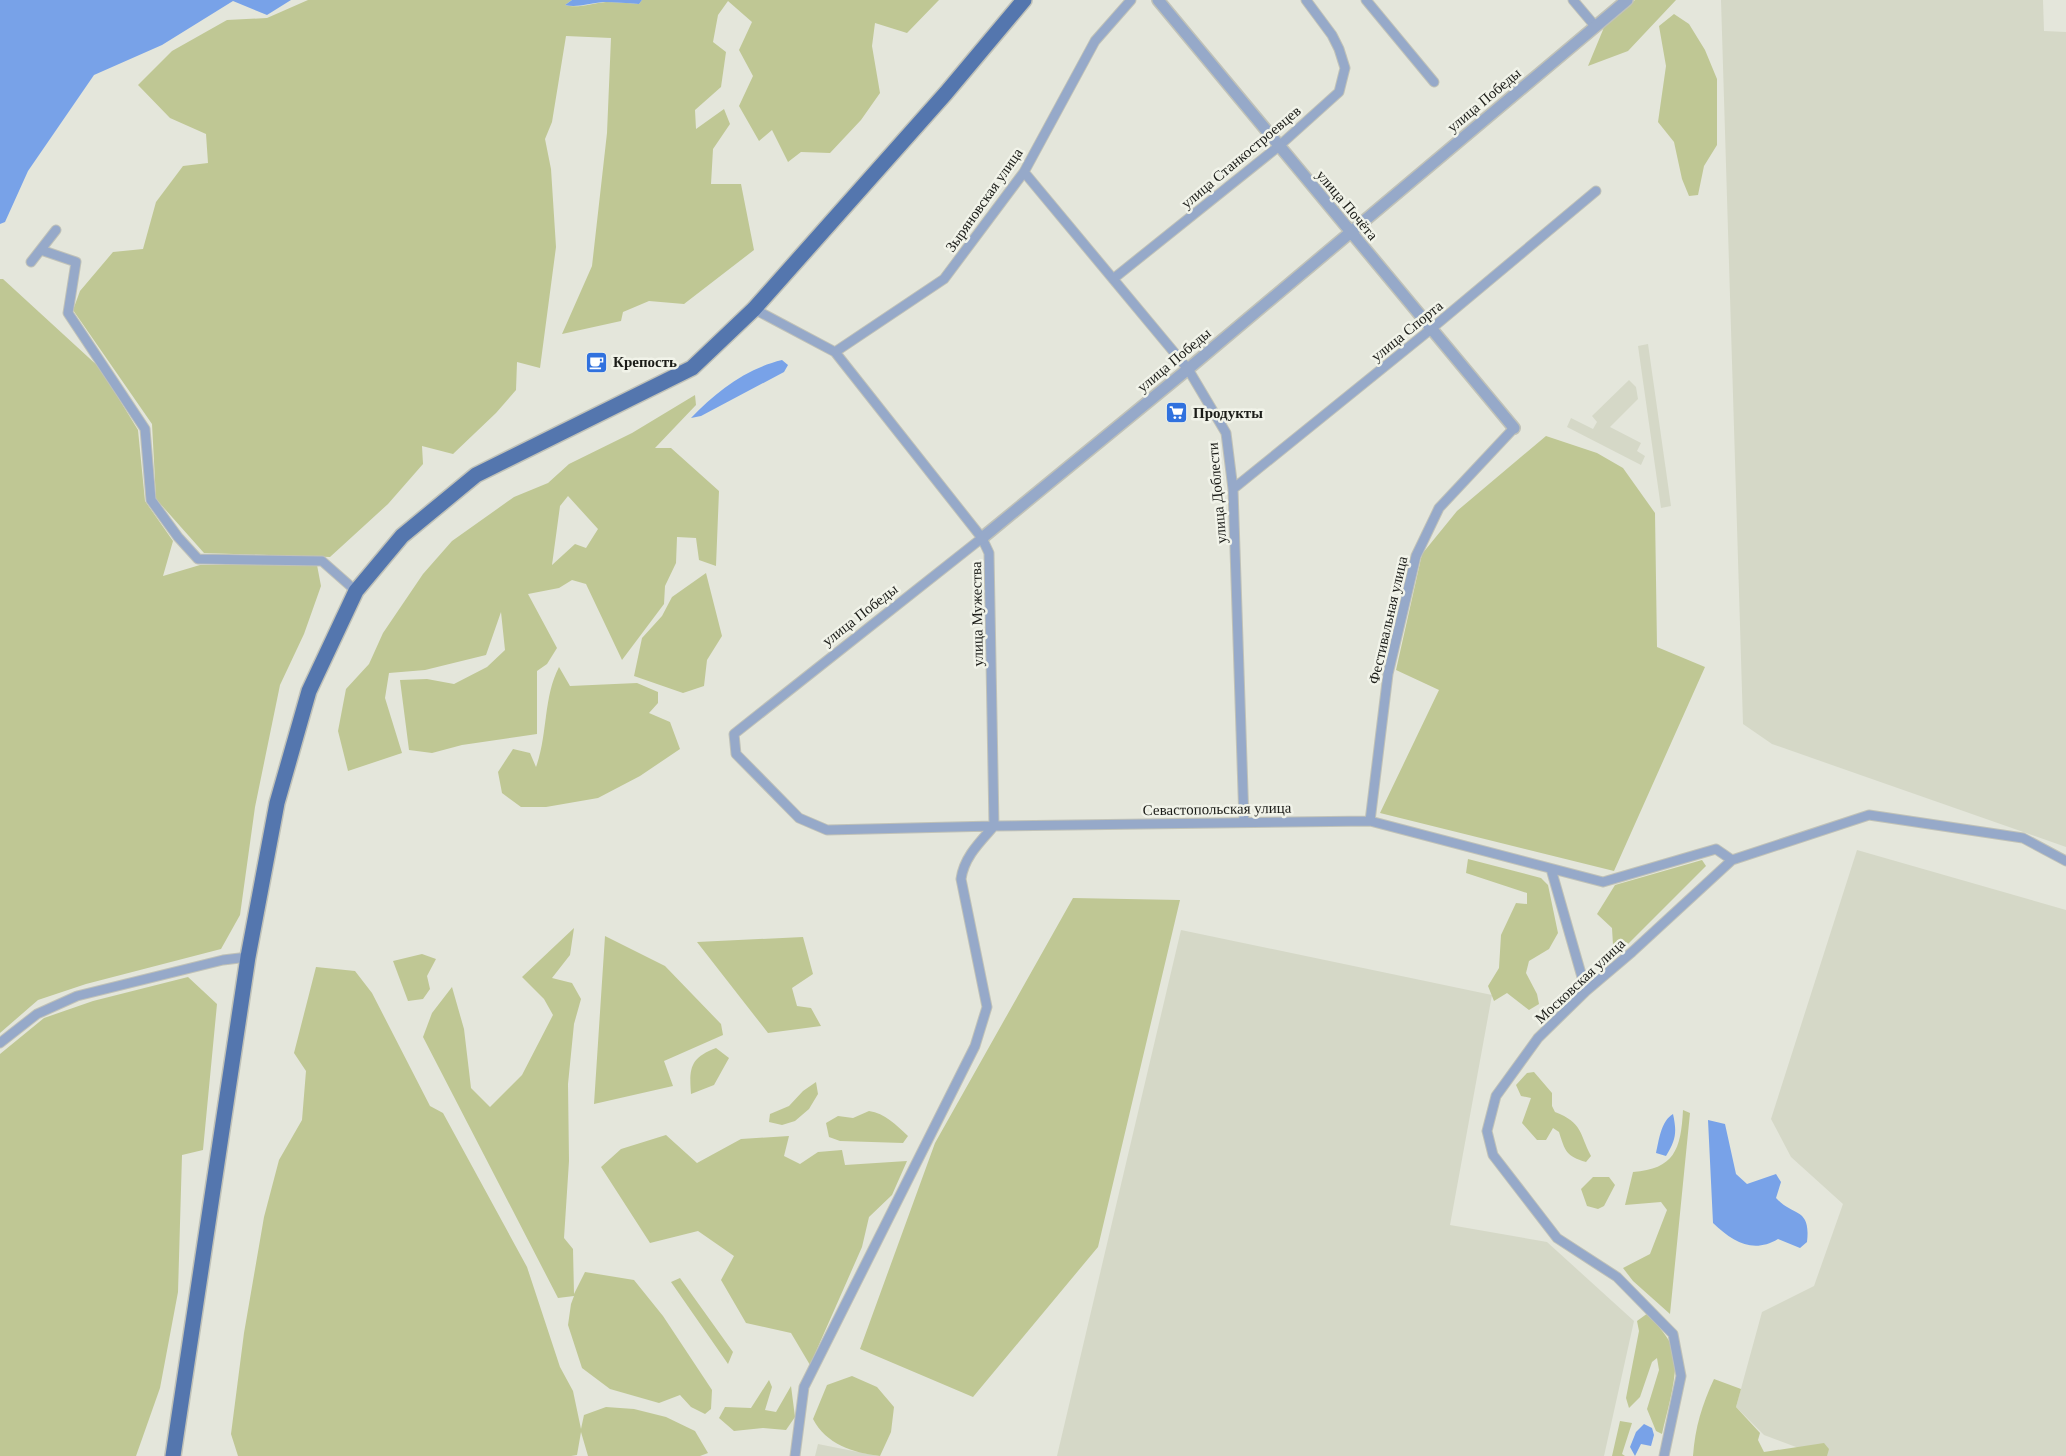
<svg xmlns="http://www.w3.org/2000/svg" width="2066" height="1456" viewBox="0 0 2066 1456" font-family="Georgia,serif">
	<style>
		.built { fill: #d5d8c7 }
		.green { fill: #bfc794; fill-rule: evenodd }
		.water { fill: #78a2e8 }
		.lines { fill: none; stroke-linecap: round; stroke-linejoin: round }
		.minor-casing { stroke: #c0c2b8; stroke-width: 11 }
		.tertiary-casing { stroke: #c0c2b8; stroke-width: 14 }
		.primary-casing { stroke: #c0c2b8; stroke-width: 18 }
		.minor { stroke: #96a9c9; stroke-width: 9 }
		.tertiary { stroke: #96a9c9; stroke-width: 11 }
		.primary { stroke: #5476ae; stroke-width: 15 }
		.labels { text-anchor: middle; stroke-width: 5; stroke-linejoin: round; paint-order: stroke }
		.street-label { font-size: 15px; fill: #1b1c18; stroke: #f1f3e9 }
		.poi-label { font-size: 15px; font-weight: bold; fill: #1b1c18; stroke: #f1f3e9; text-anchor: start }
	</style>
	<rect width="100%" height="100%" fill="#e4e6db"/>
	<path class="built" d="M1721,0h322l1,31 22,1v815l-294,-103 -29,-20z
		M1648,344l23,162 -10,2 -23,-162z
		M1629,380l7,7 2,12 -28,28 31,16 -4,8 8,5 -4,9 -74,-38 4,-9 22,11 4,-7 -5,-6z
		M1857,850l209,60v546h-246l-56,-21 -28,-28 26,-95 52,-26 29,-82 -52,-47 -20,-38z
		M1181,930l311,65 -42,230 97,17 87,79 -30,135h-547z
		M818,1444l60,12h-63z"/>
	<path class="green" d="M308,0h264l-7,5c13,4 27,-2 41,-3 11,0 22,1 33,2l3,-4h297l-32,33 -32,-10 -3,23 8,47 -19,27 -31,33 -29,-1 -13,10 -16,-32 -13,11 -20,-35 14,-30 -14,-26 13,-28 -24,-21 -10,14 -5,27 13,10 -5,35 -26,23 1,19 28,-20 6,15 -17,25 -2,35h30l13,66 -70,54 -35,-3 -26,11 -2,9 -59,13 30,-68 15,-133 4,-95 -45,-2 -14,86 -7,17 6,30 5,78 -16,121 -23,-6 -1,28 -20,23 -43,41 -31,-8 1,18 -35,40 -58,53 -126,-4 -48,-54 -4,-75 -79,-114 7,-19 33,-39 30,-3 13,-47 27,-36 25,-3 -2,-29 -36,-16 -32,-33 34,-34 55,-31 40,-2z
		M1635,0h41l-48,51 -40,15 17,-41z
		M1674,14l15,10 16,26 12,29v66l-13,21 -6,29 -9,1 -7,-17 -8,-37 -16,-20 8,-56 -7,-40z
		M0,279h3l97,89 38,62 7,71 28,40 -10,35 37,-11h117l4,21 -17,48 -24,51 -25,122 -15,108 -19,34 -135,35 -48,16 -38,33z
		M695,395l1,10 -41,43h16l48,43 -3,75 -17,-6 -3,-22 -19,-1 -1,26 -11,23 -1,18 -42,56 -36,-76 -14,-4 -13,8 -31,6 29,54 -10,16 -10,7v63l-75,11 -30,8 -23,-3 -9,-70 27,-1 27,5 33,-17 18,-17 -4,-38 -15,43 -61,15 -36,3 -4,25 17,55 -54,18 -10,-40 8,-42 23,-25 14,-31 40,-59 29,-33 62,-44 34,-14 21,-19 63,-31zM568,496l30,33 -12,19 -11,-4 -23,21 8,-59z
		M1546,436l51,17 26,15 32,45 2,134 48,20 -91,204 -234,-58 59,-123 -43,-20 26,-116 35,-43z
		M706,573l16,63 -15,24 -3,26 -21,7 -49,-17 8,-38 20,-22 10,-19z
		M559,667l11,19 67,-3 21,9v11l-9,10 21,9 10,27 -40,27 -42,22 -52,9h-25l-19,-14 -4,-21 15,-23 17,4 6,14c12,-33 7,-69 23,-100z
		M1468,859l73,19 7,7 10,48 -9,16 -20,12 -3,12 11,21 2,10 -10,6 -22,-17 -13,8 -6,-15 11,-18 2,-33 15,-32 11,1v-11l-61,-20z
		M1702,860l4,6 -78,78 -15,1 -1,-17 -15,-14 18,-29z
		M1073,898l107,2 -82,347 -125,150 -113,-48 75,-206z
		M574,928l-4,27 -18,23 20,5 9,16 -7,25 -6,60 1,77 -5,77 9,11 1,45 11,-22 49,8 29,36 49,74 -1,19 -6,5 -14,-7 -11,-12 -21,8 -49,-14 -28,-21 -14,-43 3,-21 3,-8 -16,2 -135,-261 9,-24 20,-26 12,42 7,59 19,19 32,-32 31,-60 -9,-16 -22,-22z
		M605,936l60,30 56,58 2,11 -59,26 9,25 -79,18z
		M803,937l10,37 -21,14 5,18 14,2 10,18 -53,7 -71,-91z
		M422,954l14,5 -9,17 3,13 -7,10 -15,2 -15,-40z
		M316,967l39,4 17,22 58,113 13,7 84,154 33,100 13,24 8,38 3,-14 22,-8 28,2 32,8 29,14 13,22 -8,3h-112l-7,-24 -4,23 -6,1h-333l-7,-22 13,-101 20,-116 15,-57 23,-40 4,-49 -12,-18z
		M188,977l29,27 -14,146 -21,5 -4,137 -18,96 -24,68h-136v-402l44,-36 49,-17z
		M716,1048l13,10 -15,27 -23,9c-2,-26 -1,-36 25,-46z
		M1534,1072l18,21v13l3,6c28,11 24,21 36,44l-5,6c-20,-6 -21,-11 -27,-30l-6,-4 -7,12h-9l-15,-17 9,-25 -10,-2 -5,-11 11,-12z
		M816,1082l2,12 -9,15 -14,12 -13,4 -13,-3 1,-8 19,-8 14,-15z
		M1683,1110l7,3 -20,201 -37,-33 -10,-13 27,-14 17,-44 -6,-8 -36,3 8,-33c41,-3 48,-22 50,-62z
		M869,1111c16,2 27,14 39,25l-5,7 -63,-2 -11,-4 -3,-14 12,-7 15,2z
		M666,1135l31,28 44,-24 48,-3 -5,20 16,8 18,-12 24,-2 3,15 62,-4 -15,34 -23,22 -7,30 -52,118 -19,-32 -45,-10 -25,-43 13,-24 -36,-25 -48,12 -49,-76 20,-18z
		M1593,1177h16l6,8 -11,21 -6,3 -11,-3 -6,-17z
		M680,1278l53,74 -5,12 -57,-82z
		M1648,1313c9,12 25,28 27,43 2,24 -8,55 -13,78l-6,-3 -9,-22 12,-39 -2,-12 -5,4 -12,35 -11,11 -3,-10 13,-67 -2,-10z
		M852,1376l25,11 17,20 -3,25 -11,24c-27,-3 -54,-12 -67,-37l14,-34z
		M1714,1379l27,10 -5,18 24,26 -2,7 6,12 60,-9 5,6 -2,7h-134c2,-29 9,-51 21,-77z
		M769,1380l3,7 -7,23 11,2 15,-26 4,31 -9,13 -23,-2 -29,3 -15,-13 6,-11 26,1z
		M1620,1421l12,2 -10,31 3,2h-13z"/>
	<path class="water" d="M0,0h291l-24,15 -34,-14 -71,44 -68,30 -66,96 -23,51 -5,2z
		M572,0h70l-3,4c-12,-1 -24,-2 -36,-2 -13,1 -26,6 -38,3z
		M782,360l6,5 -4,7 -83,44 -10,2c25,-26 54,-49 91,-58z
		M1673,1114c4,18 3,26 -7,42l-10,-3c3,-13 5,-32 17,-39z
		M1708,1120l17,4 11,50 11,10 29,-10 5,8 -5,16c17,19 35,9 31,44l-7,6 -22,-9c-25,15 -45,3 -65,-16z
		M1644,1424l8,4 2,7 -3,11 -10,-2 -6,12 -5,-9 6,-15z"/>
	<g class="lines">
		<defs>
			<path id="minor" d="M1366,0l68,82
				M1573,0l22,26
				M1024,172l164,197 38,64 7,56 11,333
				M41,250l35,12 -8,51 77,116 6,71 27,37 20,22 124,2 34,30
				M31,262l25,-32
				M1113,279l166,-133 60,-54 6,-24 -6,-19 -7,-14 -26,-35
				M754,309l81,43 147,186 7,15 5,273c-14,16 -30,31 -33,53l26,128 -12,39 -171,341 -9,69
				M835,352l109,-73 80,-107 71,-131 36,-41
				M1233,489l198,-160 165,-138
				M982,538l-248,196 2,20 63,64 28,12 167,-4 376,-5 233,61 113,-33 16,11
				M1370,821l18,-147 28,-118 23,-48 75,-80
				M1551,869l35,122
				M0,1043l37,-29 40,-18 146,-36 25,-3
				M1664,1456l17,-80 -8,-42 -56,-57 -60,-39 -64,-83 -6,-24 9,-35 42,-58 48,-47 46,-39 100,-92 137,-45 154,23 43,23"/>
			<path id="tertiary" d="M1158,0l356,428
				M982,538l206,-169 439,-369"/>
			<path id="primary" d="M173,1456l75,-499 29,-154 32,-112 47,-100 46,-55 74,-61 216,-107 62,-59 192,-216 78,-93"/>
		</defs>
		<use href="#minor" class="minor-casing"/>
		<use href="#tertiary" class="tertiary-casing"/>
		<use href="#primary" class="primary-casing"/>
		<use href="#minor" class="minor"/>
		<use href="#tertiary" class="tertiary"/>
		<use href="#primary" class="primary"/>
	</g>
	<defs>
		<symbol id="cafe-square" viewBox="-11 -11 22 22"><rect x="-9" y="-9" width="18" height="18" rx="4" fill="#3071de" stroke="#f1f3e9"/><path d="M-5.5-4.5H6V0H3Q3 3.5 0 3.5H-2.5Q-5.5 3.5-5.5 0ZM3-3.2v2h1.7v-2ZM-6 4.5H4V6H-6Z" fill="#fff"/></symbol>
		<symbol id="supermarket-square" viewBox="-11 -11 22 22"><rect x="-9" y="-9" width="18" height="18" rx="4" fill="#3071de" stroke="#f1f3e9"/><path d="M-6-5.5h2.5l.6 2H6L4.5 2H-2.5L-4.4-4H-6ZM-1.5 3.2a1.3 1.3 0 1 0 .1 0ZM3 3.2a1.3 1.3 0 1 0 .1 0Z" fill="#fff"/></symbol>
	</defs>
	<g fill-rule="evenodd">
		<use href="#cafe-square" x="584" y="350" width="25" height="25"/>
		<use href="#supermarket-square" x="1164" y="400" width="25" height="25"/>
	</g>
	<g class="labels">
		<g class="street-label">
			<text transform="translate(1484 100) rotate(-40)" y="5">улица Победы</text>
			<text transform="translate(1241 157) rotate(-40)" y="5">улица Станкостроевцев</text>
			<text transform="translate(984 200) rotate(-55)" y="5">Зыряновская улица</text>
			<text transform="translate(1347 205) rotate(50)" y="5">улица Почёта</text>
			<text transform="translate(1407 331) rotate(-39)" y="5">улица Спорта</text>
			<text transform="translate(1174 360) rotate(-40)" y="5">улица Победы</text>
			<text transform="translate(1217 493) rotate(-95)" y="5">улица Доблести</text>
			<text transform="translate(977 614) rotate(-91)" y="5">улица Мужества</text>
			<text transform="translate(860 615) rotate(-38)" y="5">улица Победы</text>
			<text transform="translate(1388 620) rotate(-77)" y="5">Фестивальная улица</text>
			<text transform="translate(1217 809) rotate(-1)" y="5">Севастопольская улица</text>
			<text transform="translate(1580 981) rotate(-43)" y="5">Московская улица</text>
		</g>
		<g class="poi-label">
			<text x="613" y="367">Крепость</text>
			<text x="1193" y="418">Продукты</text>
		</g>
	</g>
</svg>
